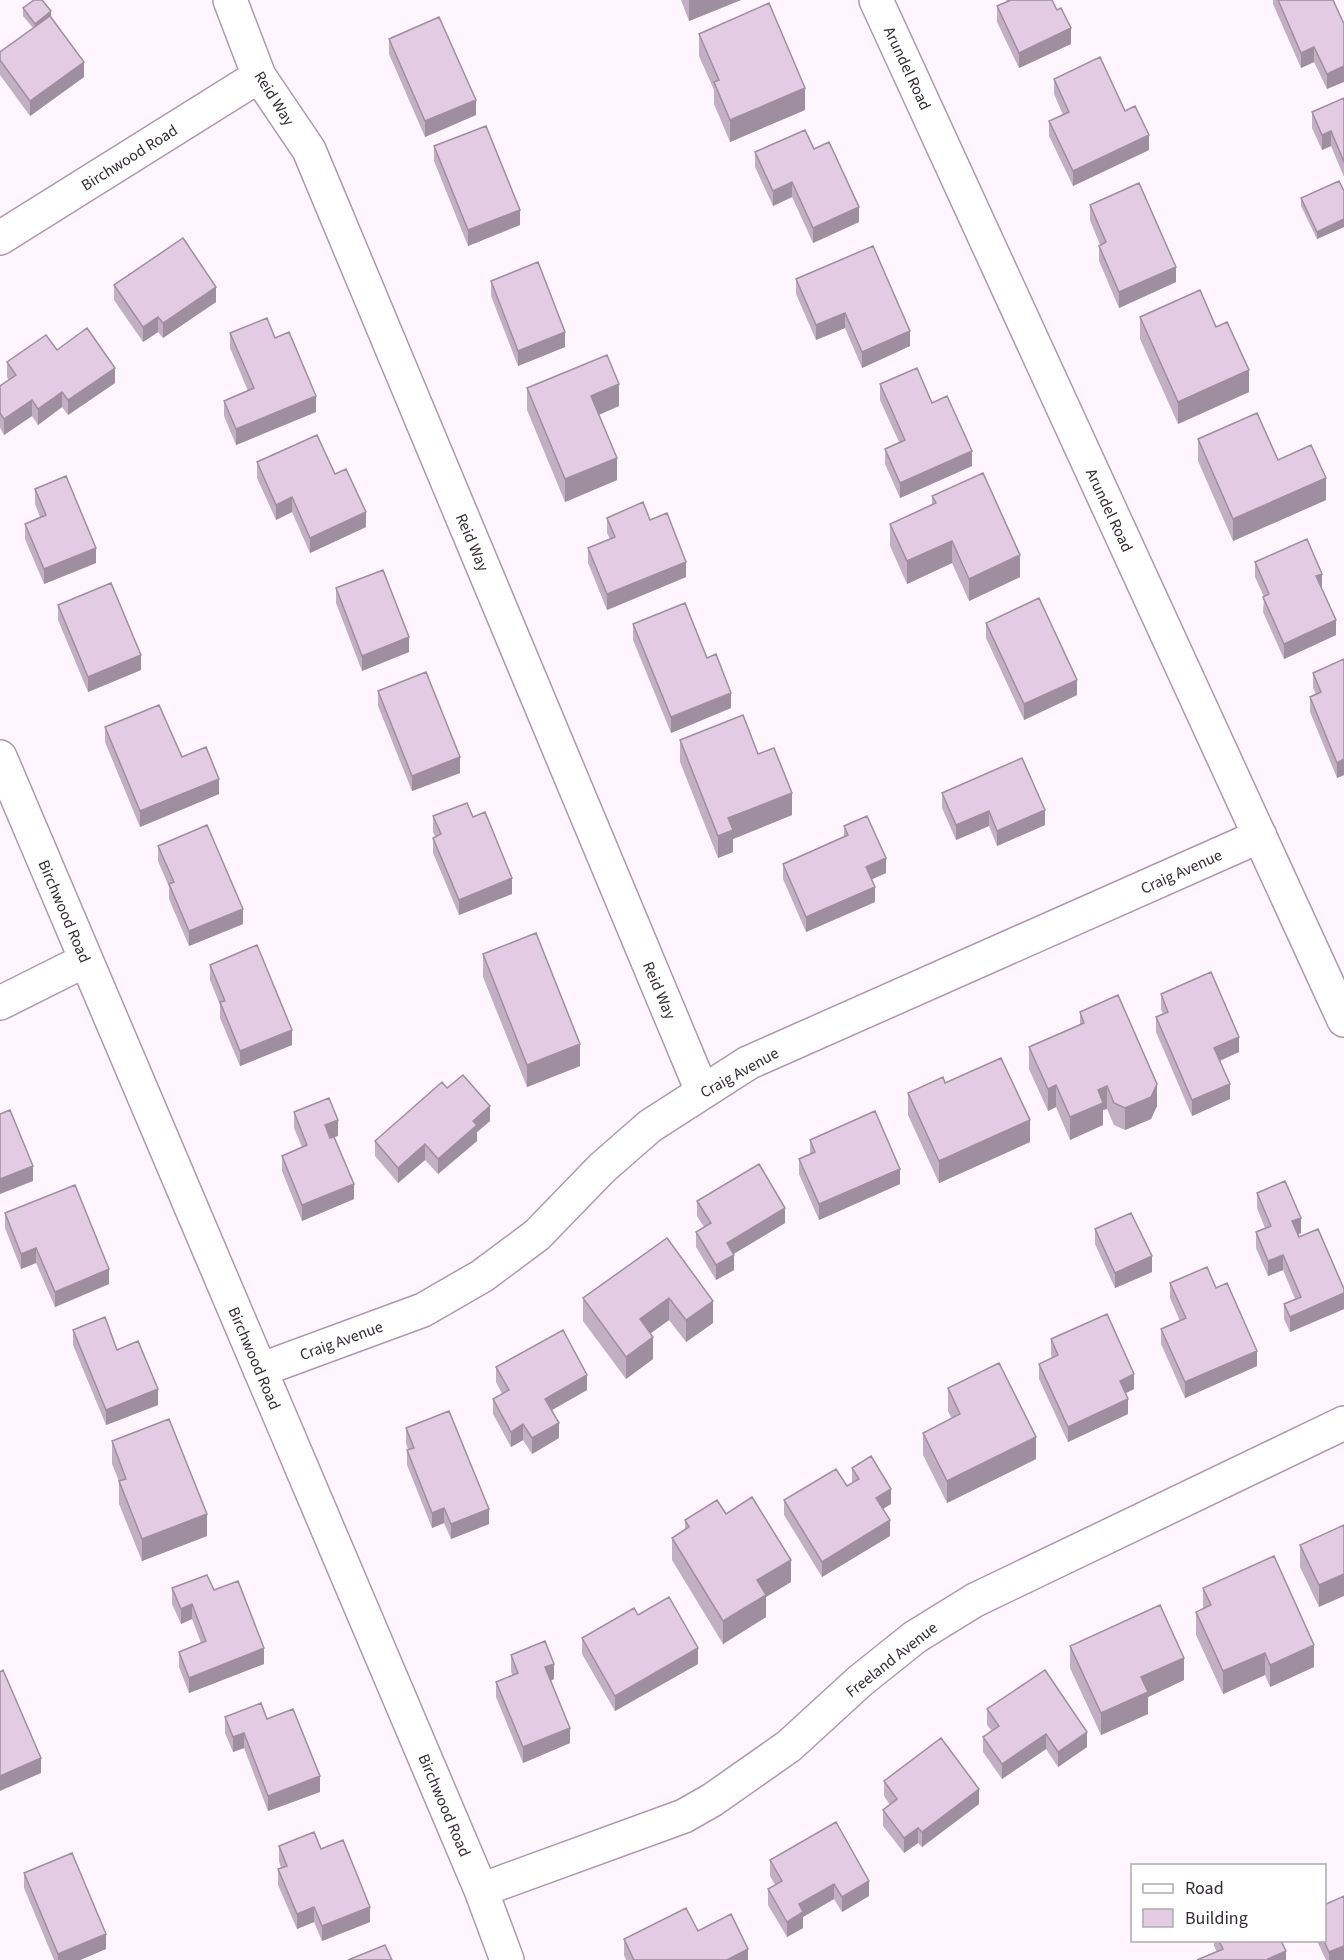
<svg xmlns="http://www.w3.org/2000/svg" width="1344" height="1960" viewBox="0 0 1344 1960" font-family="'Source Sans 3',sans-serif">
	<style>
		.lines { fill: none; stroke-linecap: round; stroke-linejoin: round }
		.street-casing { stroke: #af98af; stroke-width: 36 }
		.street { stroke: #fff; stroke-width: 33 }
		.wall { fill: #c3afc3 }
		.shaded-wall { fill: #9f8e9f }
		.building { fill: #e3cbe3; stroke: #9f8e9f; stroke-width: 1.5 }
		.labels { text-anchor: middle; stroke-width: 5; stroke-linejoin: round; paint-order: stroke }
		.street-label { font-size: 16px; fill: #342b34; stroke: #fff }
	</style>
	<rect width="100%" height="100%" fill="#fff5ff"/>
	<g class="lines">
		<defs>
			<path id="street" d="M230,0l29,76 50,74 393,941
				M876,0l468,1020
				M0,238l259,-162
				M0,757l481,1133 26,70
				M0,1003l86,-43
				M260,1370l163,-60 59,-34 55,-41 65,-67 48,-42 98,-63 512,-227
				M481,1890l203,-74 28,-16 77,-54 71,-65 55,-44 60,-37 369,-177"/>
		</defs>
		<use href="#street" class="street-casing"/>
		<use href="#street" class="street"/>
	</g>
	<path class="wall" d="M681,0h60l-52,21z
		M1006,0h46l19,44 -52,24 -22,-46v-16l10,-4z
		M1273,0h60l-6,89 -13,-27 -13,6 -28,-64z
		M23,8l28,8 33,61 -54,39 -30,-41v-23l33,-24 -10,-12z
		M699,34l106,76 -75,32 -16,-38v-14l-15,-34z
		M389,39l87,76 -51,22 -36,-83z
		M1054,79l71,32 24,39 -76,36 -24,-50v-15l14,-6 -9,-21z
		M1344,98v79l-13,-31 -9,4 -10,-22v-16z
		M434,146l86,79 -52,21 -34,-85z
		M814,149l45,73 -46,21 -21,-46 -19,9 -18,-39v-15z
		M1344,191v36l-27,12 -16,-33v-8z
		M1090,205l86,77 -57,26 -20,-47v-15l1,-1 -10,-25z
		M796,279l114,67 -48,22 -17,-40 -29,12 -20,-46z
		M491,281l74,66 -47,19 -27,-70z
		M114,285l102,17 -53,36 -5,-6 -15,10 -29,-42z
		M1140,317l76,10 33,65 -71,32 -38,-85z
		M230,333l45,5 41,74 -80,33 -12,-29v-15l24,-10 -18,-43z
		M57,350l58,33 -47,32 -6,-8 -24,18 -6,-9 -28,19 -4,-7v-42l9,-6 -2,-3v-15z
		M880,384l52,19 40,63 -72,32 -15,-34v-15l14,-7 -19,-42z
		M527,388l92,18 -20,9 18,65 -52,22 -38,-92z
		M1198,439l80,21 48,40 -93,41 -35,-80z
		M257,462l78,12 31,53 -56,26 -18,-41 -16,8 -19,-42z
		M35,489l61,74 -52,21 -19,-45v-15l15,-7 -5,-13z
		M932,496l88,81 -51,24 -17,-38 -45,21 -17,-38v-22l42,-20z
		M607,518l43,2 36,57 -79,33 -19,-47v-15l22,-9 -3,-6z
		M1255,562l67,27 14,46 -52,24 -21,-47 1,-15 -9,-20z
		M336,588l73,64 -47,19 -26,-68z
		M58,605l83,65 -53,22 -30,-72z
		M986,623l91,72 -53,25 -38,-82z
		M633,624l74,34 24,50 -60,25 -38,-93z
		M1344,659v116l-7,3 -27,-66v-15l6,-3 -3,-6v-15z
		M378,691l82,82 -48,18 -34,-85z
		M105,727l77,30 37,37 -79,33 -35,-85z
		M680,740l78,14 34,61 -59,24v13l-15,6 -38,-96z
		M942,793l103,32 -48,21 -8,-20 -33,14 -14,-32z
		M433,816l40,1 39,77 -53,21 -26,-62v-15l2,-2 -2,-4z
		M844,826l42,47 -14,6 3,23 -69,30 -23,-53v-15l61,-27z
		M158,846l85,78 -54,22 -20,-47v-12l-11,-26z
		M483,954l97,112 -53,21 -44,-110z
		M210,965l82,80 -52,21 -20,-48v-13l-10,-25z
		M1161,994l78,58 -19,9 10,38 -38,17 -36,-84v-15l7,-3 -2,-5z
		M1080,1012l77,94 -6,13 -26,11 -11,-5 -7,-16 -4,1v15l-33,15 -14,-33 -8,4 -19,-42v-22l51,-21z
		M945,1083l85,59 -91,41 -31,-68v-22z
		M294,1112l44,24 -4,1 20,62 -52,22 -20,-50v-15l20,-9 -8,-19z
		M490,1121l-13,11v9l-39,33 -13,-14 -27,23 -23,-27v-15z
		M810,1140l90,44 -81,36 -20,-46v-15l11,-5z
		M1257,1193l44,40 -3,1 1,3 45,52v20l-54,23 -6,-13v-15l11,-5 -12,-29 -15,6 -12,-28v-16l9,-4 -8,-20z
		M697,1201l88,22 -52,31 1,16 -18,10 -20,-33v-15l8,-5 -7,-11z
		M5,1213l104,71 -54,23 -19,-44 -15,6 -16,-41z
		M1095,1229l57,43 -37,16 -20,-44z
		M667,1238l46,85 -27,19 -17,-22 -18,13 2,26 -27,20 -43,-58v-23z
		M1170,1283l87,83 -72,32 -24,-54v-15l19,-8 -10,-23z
		M73,1330l44,20 41,55 -52,20 -33,-80z
		M1051,1339l83,50 -8,4 2,21 -60,28 -29,-63v-15l13,-6 -1,-4z
		M496,1367l91,23 -35,20 7,28 -27,16 -9,-14 -12,7 -18,-33v-15l9,-5 -6,-12z
		M948,1388l88,71 -89,44 -24,-48v-22l29,-14 -4,-8z
		M406,1428l83,96 -38,15 -7,-16 -12,5 -25,-63v-15h1l-2,-7z
		M112,1441l95,95 -65,25 -23,-57v-23l-7,-17z
		M852,1468l39,36 -8,5 7,27 -68,41 -38,-62v-15l63,-14 5,-3z
		M726,1514l65,68 -25,15v20l-43,27 -51,-84v-22l13,-8v-10z
		M1344,1525l-25,82 -19,-40v-22z
		M172,1588l42,2 50,74 -75,29 -10,-26v-15l22,-9 -9,-24 -11,5 -9,-20z
		M1203,1588l111,79 -44,20 -5,-12 -42,19 -27,-59v-23l7,-3z
		M582,1638l116,26 -83,47 -33,-57z
		M1070,1646l114,34 -36,17v17l-47,21 -31,-67z
		M511,1655l43,24 -3,2 19,62 -47,20 -27,-66v-15l16,-7 -1,-5z
		M987,1709l100,38 -29,20 -12,-18 -44,30 -19,-27v-15l9,-6 -5,-6z
		M225,1717l42,2 53,73 -52,19 -24,-63 -11,4 -8,-19z
		M884,1781l95,23 -57,43 -4,-4 -14,10 -21,-27v-16l7,-5 -6,-9z
		M279,1846l42,3 49,73 -48,19 -8,-19 -17,7 -19,-44v-16l3,-1 -2,-7z
		M770,1860l99,36 -27,16 -8,-13 -31,18v11l-16,9 -19,-32v-16l7,-4 -5,-9z
		M24,1873l82,76 -26,11h-26l-30,-72z
		M698,1931l50,29h-122l-2,-5v-16z
		M1214,1941h67l5,19 -69,-8 -3,-6z
		M1317,1941h7l20,19h-18z"/>
	<path class="shaded-wall" d="M689,0h52l-52,21z
		M51,11v8l-16,12v-7z
		M1071,28v16l-52,24v-15z
		M1314,47v15l-13,6v-15z
		M84,62v15l-54,39v-15z
		M1344,66v16l-17,7v-15z
		M805,88v22l-75,32v-22z
		M476,100v15l-51,22v-16z
		M1331,131v15l-9,4v-15z
		M1149,135v15l-76,36v-15z
		M792,182v15l-19,9v-15z
		M859,207v15l-46,21v-15z
		M520,210v15l-52,21v-16z
		M1344,219v8l-27,12v-7z
		M1176,267v15l-57,26v-16z
		M216,287v15l-53,36v-15z
		M845,313v15l-29,12v-15z
		M158,317v15l-15,10v-15z
		M910,331v15l-48,22v-16z
		M565,332v15l-47,19v-15z
		M115,368v15l-47,32v-15z
		M1249,370v22l-71,32v-22z
		M619,384v22l-28,12v-22z
		M62,392v15l-24,18v-16z
		M316,396v16l-80,33v-16z
		M32,400v16l-28,19v-16z
		M972,451v15l-72,32v-15z
		M617,458v22l-52,22v-23z
		M1326,478v22l-93,41v-22z
		M292,497v15l-16,8v-15z
		M366,512v15l-56,26v-15z
		M952,541v22l-45,21v-23z
		M96,548v15l-52,21v-15z
		M1020,555v22l-51,24v-22z
		M686,562v15l-79,33v-16z
		M1322,574v15l-6,2v-15z
		M1336,620v15l-52,24v-15z
		M409,637v15l-47,19v-15z
		M141,655v15l-53,22v-15z
		M1077,680v15l-53,25v-16z
		M731,693v15l-60,25v-16z
		M460,757v16l-48,18v-15z
		M1344,759v16l-7,3v-15z
		M219,779v15l-79,33v-16z
		M792,793v22l-59,24v13l-15,6v-22l10,-18z
		M1045,810v15l-48,21v-15z
		M989,811v15l-33,14v-15z
		M886,858v15l-20,9v-15z
		M512,878v16l-53,21v-15z
		M875,887v15l-69,30v-15z
		M243,909v15l-54,22v-15z
		M292,1030v15l-52,21v-15z
		M1239,1037v15l-25,11v-15z
		M580,1044v22l-53,21v-22z
		M1157,1084v22l-6,13 -26,11v-22z
		M1230,1084v15l-38,17v-16z
		M1056,1085v22l-8,4v-22z
		M1107,1086v23l-4,1v15l-33,15v-23l28,-27z
		M490,1106v15l-13,11v9l-39,33v-15l35,-38z
		M338,1120v16l-13,4v-15z
		M1030,1120v22l-91,41v-22z
		M425,1144v16l-27,23v-15z
		M33,1166v15l-33,13v-15z
		M900,1169v15l-81,36v-16z
		M354,1184v15l-52,22v-16z
		M785,1208v15l-58,35v-15z
		M1301,1218v15l-9,3v-15z
		M36,1248v15l-15,6v-15z
		M734,1255v15l-18,10v-15z
		M1283,1255v15l-15,6v-15z
		M1152,1256v16l-37,16v-15z
		M109,1269v15l-54,23v-15z
		M1344,1293v16l-54,23v-15z
		M669,1298v22l-29,21v-22z
		M713,1301v22l-27,19v-22z
		M653,1337v22l-27,20v-22z
		M1257,1351v15l-72,32v-16z
		M1134,1374v15l-14,7v-15z
		M587,1375v15l-42,24v-15z
		M158,1389v16l-52,20v-15z
		M1128,1399v15l-60,28v-15z
		M559,1423v15l-27,16v-16z
		M523,1424v16l-12,7v-15z
		M1036,1437v22l-89,44v-22z
		M891,1489v15l-15,9v-15z
		M444,1508v15l-12,5v-15z
		M489,1509v15l-38,15v-15z
		M207,1514v22l-65,25v-22z
		M890,1520v16l-68,41v-15z
		M791,1560v22l-25,15v20l-43,27v-23l34,-41z
		M1344,1574v22l-25,11v-22z
		M192,1604v15l-11,5v-15z
		M1314,1645v22l-44,20v-22z
		M264,1648v16l-75,29v-15z
		M698,1648v16l-83,47v-15z
		M1265,1653v22l-42,19v-23z
		M1184,1658v22l-36,17v17l-47,21v-22l40,-36z
		M554,1664v15l-9,4v-16z
		M570,1728v15l-47,20v-16z
		M1087,1732v15l-29,20v-15z
		M244,1733v15l-11,4v-15z
		M1046,1734v15l-44,30v-15z
		M41,1758v15l-41,18v-15z
		M320,1776v16l-52,19v-15z
		M979,1789v15l-57,43v-15z
		M918,1828v15l-14,10v-15z
		M869,1881v15l-27,16v-15z
		M834,1884v15l-31,18v11l-16,9v-15l12,-18z
		M314,1907v15l-17,7v-15z
		M370,1907v15l-48,19v-15z
		M106,1934v15l-26,11h-22v-6z
		M1344,1946v14h-15v-8z
		M748,1949v11h-21z
		M1286,1951v9h-18v-1z"/>
	<path class="building" d="M34,0h8l9,11 -16,13 -12,-16z
		M1011,0h41l5,10 4,-2 10,20 -52,25 -22,-47z
		M1278,0h55l11,24v42l-17,8 -13,-27 -13,6z
		M769,3l36,85 -75,32 -16,-38 5,-2 -20,-46z
		M50,16l34,46 -54,39 -30,-41v-8z
		M439,17l37,83 -51,21 -36,-82z
		M1100,57l25,54 10,-5 14,29 -76,36 -24,-50 20,-9 -15,-33z
		M1344,98v64l-13,-31 -9,4 -10,-23z
		M486,126l34,84 -52,20 -34,-84z
		M805,130l9,19 15,-7 30,65 -46,21 -21,-46 -19,9 -18,-39z
		M1339,181l5,10v28l-27,13 -16,-34z
		M1139,183l37,84 -57,25 -20,-46 7,-4 -16,-37z
		M183,238l33,49 -53,36 -5,-6 -15,10 -29,-42z
		M873,246l37,85 -48,21 -17,-39 -29,12 -20,-46z
		M538,262l27,70 -47,19 -27,-70z
		M1200,290l16,37 11,-5 22,48 -71,32 -38,-85z
		M267,318l8,20 14,-6 27,64 -80,33 -12,-28 30,-13 -24,-55z
		M87,328l28,40 -47,32 -6,-8 -24,17 -6,-9 -28,19 -4,-6v-27l16,-11 -9,-13 39,-27 11,15z
		M607,355l12,29 -28,12 26,62 -52,21 -38,-91z
		M917,368l15,35 15,-7 25,55 -72,32 -15,-34 20,-9 -25,-56z
		M1257,413l21,47 33,-15 15,33 -93,41 -35,-80z
		M317,435l18,39 11,-5 20,43 -56,26 -18,-41 -16,8 -19,-43z
		M983,473l37,82 -51,24 -17,-38 -45,20 -17,-37 46,-21 -4,-7z
		M66,476l30,72 -52,21 -19,-45 21,-9 -11,-26z
		M643,502l7,18 17,-7 19,49 -79,32 -19,-46 27,-11 -8,-19z
		M1307,539l15,35 -6,2 20,44 -52,24 -21,-47 6,-3 -14,-32z
		M383,570l26,67 -47,19 -26,-68z
		M111,583l30,72 -53,22 -30,-72z
		M1039,598l38,82 -53,24 -38,-81z
		M685,603l22,55 9,-4 15,39 -60,24 -38,-93z
		M1344,659v100l-7,4 -27,-66 11,-5 -8,-19z
		M426,672l34,85 -48,19 -34,-85z
		M159,705l23,52 24,-10 13,32 -79,32 -35,-84z
		M743,715l15,39 16,-6 18,45 -64,25 5,12 -15,6 -38,-96z
		M1022,758l23,52 -48,21 -8,-20 -33,14 -14,-32z
		M467,803l6,14 12,-5 27,66 -53,22 -26,-62 8,-4 -8,-18z
		M867,816l19,42 -20,9 9,20 -69,30 -23,-53 65,-29 -4,-9z
		M207,825l36,84 -54,22 -20,-47 5,-2 -16,-36z
		M536,933l44,111 -53,21 -44,-111z
		M257,945l35,85 -52,21 -20,-49 5,-1 -15,-36z
		M1211,972l28,65 -25,11 16,36 -38,16 -36,-83 12,-5 -7,-18z
		M1118,995l39,89 -6,13 -26,11 -11,-5 -7,-17 -9,4 5,13 -33,14 -14,-32 -8,4 -19,-42 55,-24 -4,-11z
		M1001,1058l29,62 -91,41 -31,-68 35,-16 2,6z
		M463,1075l27,31 -17,15 4,4 -39,34 -13,-15 -27,24 -23,-27 67,-59 5,6z
		M329,1098l9,22 -13,5 5,13 4,-1 20,47 -52,21 -20,-49 25,-11 -13,-33z
		M10,1110l23,56 -33,13v-65z
		M875,1111l25,58 -81,35 -20,-45 16,-7 -5,-12z
		M759,1164l26,44 -58,35 7,12 -18,10 -20,-33 15,-9 -14,-22z
		M1285,1181l16,37 -9,3 7,16 19,-8 26,60v4l-54,24 -6,-13 17,-7 -18,-42 -15,6 -12,-29 15,-6 -14,-33z
		M75,1185l34,84 -54,23 -19,-44 -15,6 -16,-41z
		M1131,1213l21,43 -37,17 -20,-44z
		M667,1238l46,63 -27,19 -17,-22 -29,21 13,18 -27,20 -43,-59z
		M1207,1267l9,21 11,-5 30,68 -72,31 -24,-53 25,-11 -16,-35z
		M1107,1314l27,60 -14,7 8,18 -60,28 -29,-63 19,-9 -7,-16z
		M105,1317l12,33 21,-9 20,48 -52,21 -33,-80z
		M563,1330l24,45 -42,24 14,24 -27,15 -9,-14 -12,8 -18,-33 16,-9 -13,-23z
		M999,1363l37,74 -89,44 -24,-48 37,-19 -12,-26z
		M449,1411l40,98 -38,15 -7,-16 -12,5 -25,-63 7,-2 -8,-20z
		M169,1419l38,95 -65,25 -23,-58 7,-2 -14,-38z
		M871,1456l20,33 -15,9 14,22 -68,42 -38,-62 52,-31 11,17 12,-7 -7,-11z
		M752,1497l39,63 -34,20 9,15 -43,26 -51,-83 17,-11 -4,-7 32,-20 9,14z
		M1344,1525v49l-25,11 -19,-40z
		M1274,1556l40,89 -44,20 -5,-12 -42,18 -27,-59 15,-7 -8,-17z
		M207,1575l7,15 24,-9 26,67 -75,30 -10,-26 27,-11 -14,-37 -11,5 -9,-21z
		M669,1597l29,51 -83,48 -33,-58 52,-30 4,7z
		M1160,1605l24,53 -43,19 7,15 -47,21 -31,-67z
		M545,1641l9,23 -9,3 25,61 -47,19 -27,-65 22,-9 -7,-18z
		M3,1670l38,88 -41,18v-104z
		M1045,1670l42,62 -29,20 -12,-18 -44,30 -19,-27 16,-11 -12,-17z
		M261,1703l6,16 26,-10 27,67 -52,20 -24,-63 -11,4 -8,-20z
		M941,1738l38,51 -57,43 -4,-4 -14,10 -21,-28 14,-11 -13,-18z
		M836,1822l33,59 -27,16 -8,-13 -35,20 4,8 -16,10 -19,-33 14,-8 -12,-21z
		M314,1832l7,17 22,-9 27,67 -48,19 -8,-19 -17,7 -19,-45 9,-3 -8,-20z
		M72,1853l34,81 -48,20 -34,-81z
		M1344,1896v50l-15,6 -5,-11v-36z
		M686,1908l12,23 33,-17 17,35 -21,11h-93l-10,-21z
		M1219,1941h62l5,10 -18,8 1,1h-72l26,-11z
		M385,1945l7,15h-44z"/>
	<g class="labels">
		<g class="street-label">
			<text transform="translate(908 68) rotate(65)" y="6">Arundel Road</text>
			<text transform="translate(275 98) rotate(58)" y="6">Reid Way</text>
			<text transform="translate(129 157) rotate(-32)" y="6">Birchwood Road</text>
			<text transform="translate(1110 510) rotate(65)" y="6">Arundel Road</text>
			<text transform="translate(473 542) rotate(67)" y="6">Reid Way</text>
			<text transform="translate(1181 871) rotate(-24)" y="6">Craig Avenue</text>
			<text transform="translate(65 911) rotate(67)" y="6">Birchwood Road</text>
			<text transform="translate(660 990) rotate(67)" y="6">Reid Way</text>
			<text transform="translate(739 1072) rotate(-29)" y="6">Craig Avenue</text>
			<text transform="translate(341 1340) rotate(-20)" y="6">Craig Avenue</text>
			<text transform="translate(255 1358) rotate(67)" y="6">Birchwood Road</text>
			<text transform="translate(891 1659) rotate(-38)" y="6">Freeland Avenue</text>
			<text transform="translate(445 1805) rotate(67)" y="6">Birchwood Road</text>
		</g>
	</g>
	<rect x="1131" y="1864" width="195" height="78" fill="#ffffff" stroke="#aeaaae" stroke-width="1.5"/>
	<rect x="1143" y="1884" width="30" height="9" fill="#ffffff" stroke="#aeaaae" stroke-width="1.5"/>
	<text x="1185" y="1894" font-size="18" fill="#342b34">Road</text>
	<rect x="1143" y="1909" width="30" height="18" fill="#e3cbe3" stroke="#aeaaae" stroke-width="1.5"/>
	<text x="1185" y="1924" font-size="18" fill="#342b34">Building</text>
</svg>
